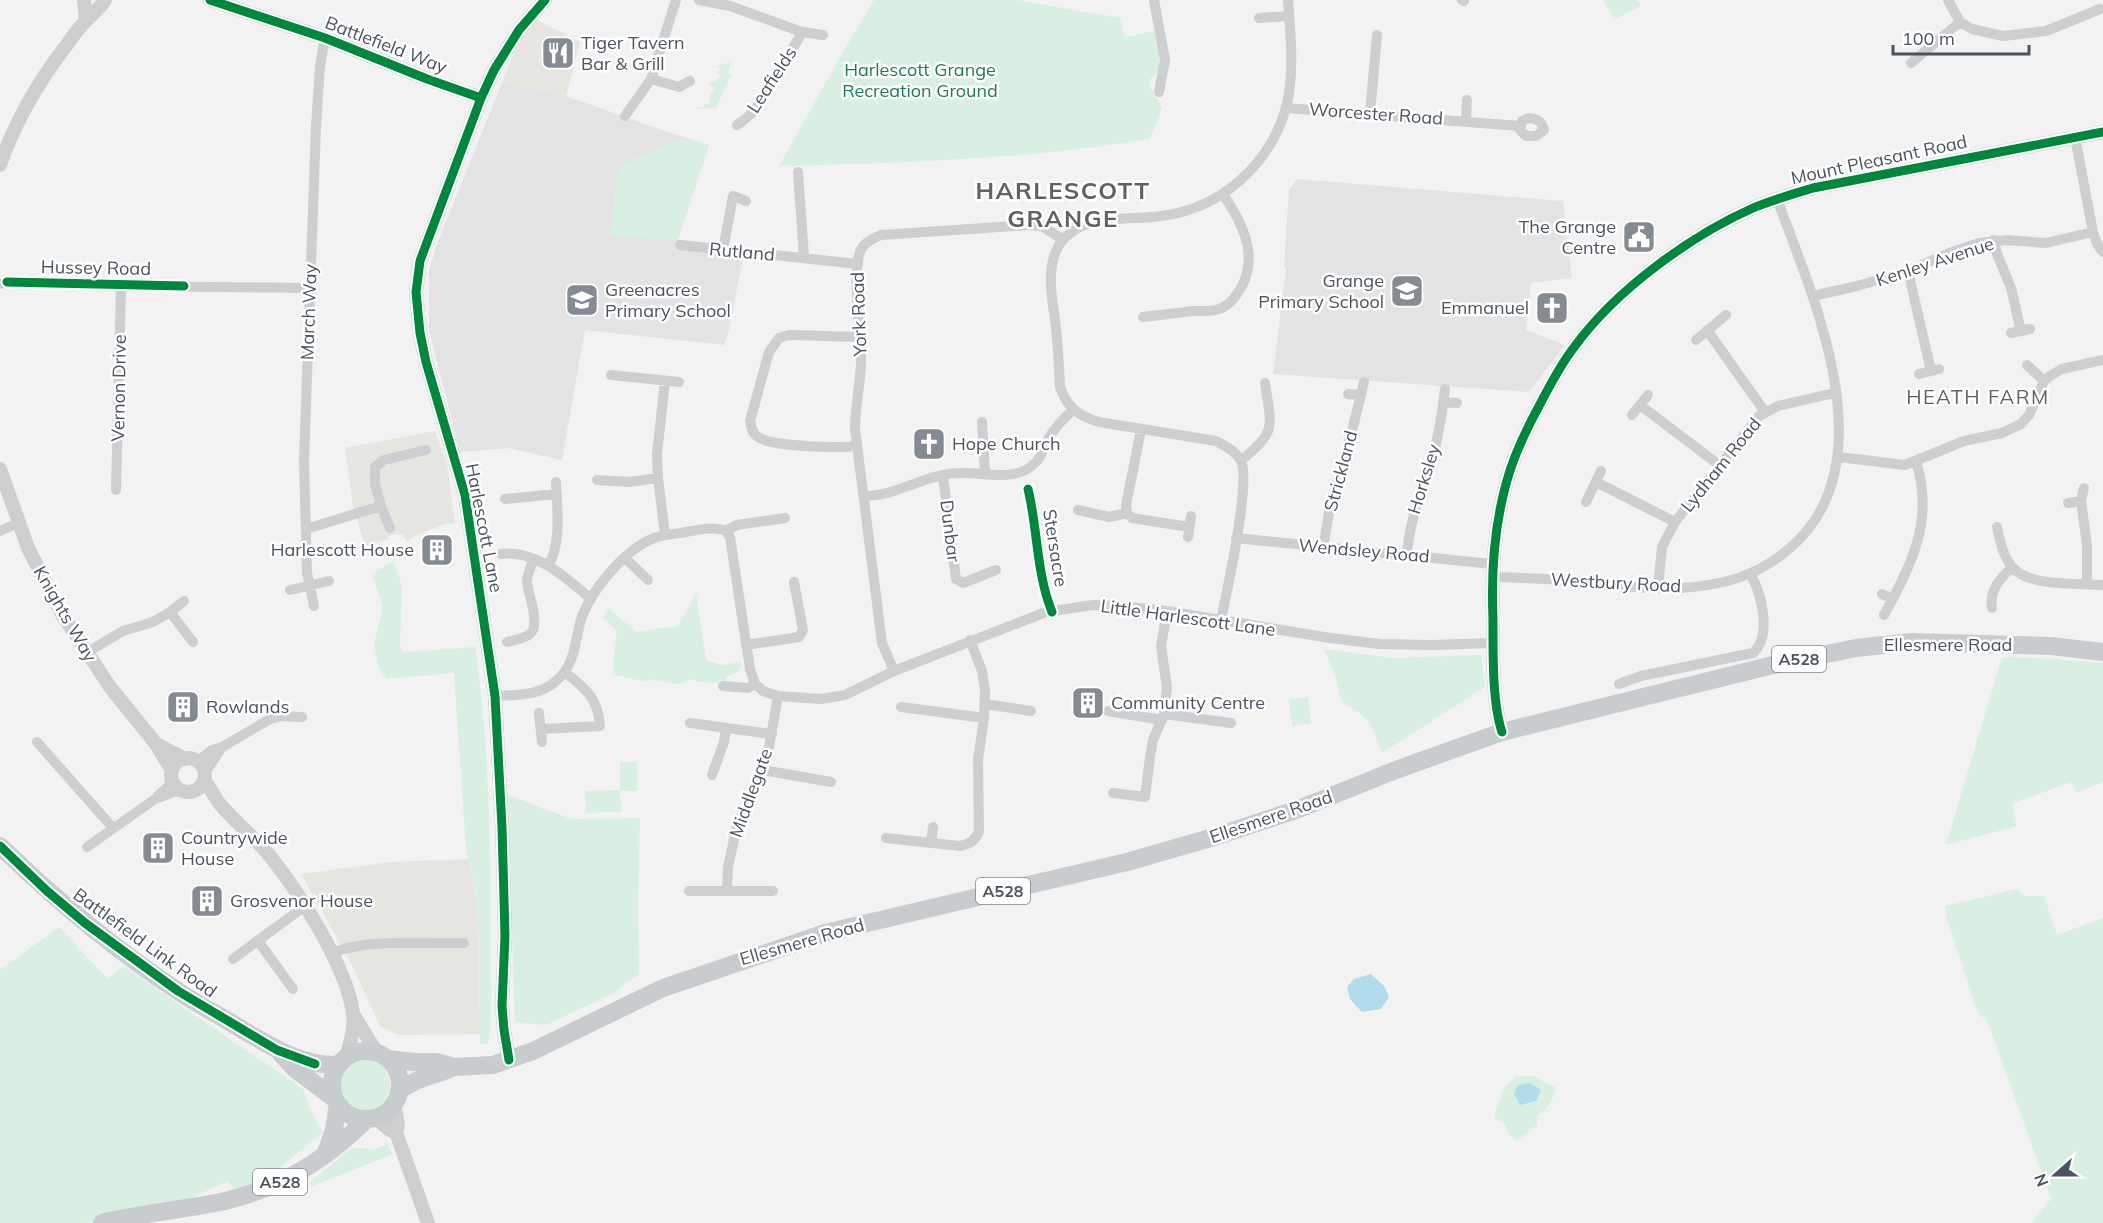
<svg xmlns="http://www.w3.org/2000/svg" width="2103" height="1223" viewBox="0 0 2103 1223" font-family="Mulish,sans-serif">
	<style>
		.commercial { fill: #e7e5e0 }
		.education { fill: #e4e3e4 }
		.green { fill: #d8efe2 }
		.water { fill: #b0dceb }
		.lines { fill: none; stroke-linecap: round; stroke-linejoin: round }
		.minor { stroke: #ccced0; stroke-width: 10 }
		.tertiary { stroke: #ccced0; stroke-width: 14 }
		.primary { stroke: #c8ccce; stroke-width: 18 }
		.cycleway-casing { stroke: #fff; stroke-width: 13 }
		.cycleway { stroke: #00873e; stroke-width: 9 }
		.labels { text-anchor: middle; stroke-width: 5; stroke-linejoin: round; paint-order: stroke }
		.shield { fill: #fff; stroke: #80878e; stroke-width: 1.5 }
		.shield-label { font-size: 16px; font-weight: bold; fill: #4a545e }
		.poi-label { font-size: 18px; fill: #4a545e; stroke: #fff; text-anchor: start }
		.street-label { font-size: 18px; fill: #4a545e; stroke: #fff }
		.park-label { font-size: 18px; fill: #1d7d50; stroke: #fff }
		.neighbourhood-label { font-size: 20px; letter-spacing: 1.5px; fill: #5e6166; stroke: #fff }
		.district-label { font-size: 24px; font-weight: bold; letter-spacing: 1.5px; fill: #5e6166; stroke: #fff }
	</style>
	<rect width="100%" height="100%" fill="#f2f2f2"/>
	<path class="commercial" d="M537,20l43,22 -14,54 -64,-13 12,-30 12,-23z
		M435,431l12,32 8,60 -10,1 -30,12 -8,6 -5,-8 -14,2 1,3 -24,7 -12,-41 -8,-57z
		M469,859l9,55 2,120 -79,1 -8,-2 -13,-7 -29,-63 -50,-89 90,-12z"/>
	<path class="education" d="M502,83l64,13 99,35 44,14 -34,103 68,9 -14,73 -5,15 -139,-15 -23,130 -54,-12 -48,4 -31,-122v-60l9,-29z
		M1297,179l266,22 9,77 -41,5 -5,47 39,15 -36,47 -256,-18 13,-104 -2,-5 5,-75z"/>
	<path class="green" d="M874,0h143l103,18 5,19 30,-6 7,37 -11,10 -2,7 13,23 -12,31c-122,20 -247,24 -371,27l61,-109z
		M1603,0h34l4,6 -27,14z
		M731,62l-3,11 3,2 -15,33 -18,1 1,-2 4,1 2,-4h3l3,-13h3l1,-3 -6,-3v-2l9,-2v-3l3,-1 -1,-4h-3l3,-2 -1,-4h-4z
		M684,137l25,8 -32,97 -66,-7 5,-57 9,-15z
		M394,561l8,26 -2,58 3,7 72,-5c18,123 16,254 16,378l-3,19 -8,-1c-2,-66 4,-132 -14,-195l-12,-175 -68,6 -8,-13 -4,-22 9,-38 -11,-32z
		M696,593l10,67 16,5 20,-3 -3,9 -12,6 -3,6 -26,-1 -6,-3 -13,5 -29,-5 -1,3 -37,-7 5,-45 -14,-12 6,-10 27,24 42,-6z
		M1324,649l69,9 88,-3 4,32 -103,66c-11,-30 -12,-35 -40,-51l-6,-23z
		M2002,657l39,1 62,5v119l-27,11 -5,-11 -59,22 5,22 -71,19z
		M1308,697l3,26 -19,3 -3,-27z
		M620,762h17v29h-17l1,21 -35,1 -1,-22 35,-1z
		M507,794l64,25 69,-1 -2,84 1,72 -25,19 -68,32 -31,-3z
		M2016,889l9,7h19l13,39 46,-17v305h-72l20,-24 -64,-179 -9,-6 -32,-98 -1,-10z
		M59,927l49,52 15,-13 180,123 9,24 11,19 -43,36 -45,24 -7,-11 -37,17 -105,25h-86v-253z
		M340 1085a25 25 0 1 1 50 0a25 25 0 1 1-50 0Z
		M1516,1076h18l22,12c-4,13 -7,20 -19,27v10l-20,16 -8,-7 -4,-10 -11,-6 9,-28z
		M387,1144l6,10 -83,33v-5l43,-35 20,3z"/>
	<path class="water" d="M1371,974l13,12 5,11 -8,12 -19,3 -12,-13 -3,-12 7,-8z
		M1529,1083l12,7 -5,11 -16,4 -6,-11 4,-9z"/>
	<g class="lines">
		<path class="minor" d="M699,0l31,6 72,26 21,3
			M1154,0l11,60 -6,32
			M1462,0l2,1
			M1948,0l12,22 12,7 31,7 43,-5 54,-22
			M1259,18l30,-2
			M1911,63l49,-41
			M651,79l28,8 11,-6
			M1286,108l234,18
			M1370,114l7,-79
			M625,116l26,-37 25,-79
			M1529,118c8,1 13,3 15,12l-8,6h-10l-6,-6 2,-9z
			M1466,121l1,-21
			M737,125c24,-16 24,-26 37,-48 10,-16 20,-29 28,-45
			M2075,137l18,95 4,12 6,8
			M798,172l6,85
			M1994,240l3,14 14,34 10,43
			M680,245l178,19
			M723,250l10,-54 13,5
			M1908,271l23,100
			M0,284l7,-2 114,4 188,2
			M1813,296l44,-10 51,-15 41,-18 30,-10 28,-3 39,3 47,-11
			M1143,317c17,-2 34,-4 51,-6 9,0 19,1 28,-3 10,-5 16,-14 21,-24 15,-32 -2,-63 -20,-90
			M1707,330l58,82
			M2011,333l19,-4
			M1696,340l30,-25
			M2027,365l17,16
			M1919,374l20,-5
			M611,375l68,7
			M1348,394l13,1
			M1443,402l14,1
			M1640,405l79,60
			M1632,415l16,-20
			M982,422l3,52
			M856,446c-17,2 -84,1 -98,-9 -6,-4 -7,-10 -8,-16l19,-69 10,-14 10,-3 72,2
			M1839,457l66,8 59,-24 38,-8 19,-9 8,-9 15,-34 6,-5 12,-7 41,-9
			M1241,460c37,-28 30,-35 24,-77
			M943,475l13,104 7,4 33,-13
			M597,480l32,2 29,-4
			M1596,482l79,40
			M2084,488l-3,13 6,44v39
			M116,490l5,-204
			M864,496c34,0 62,-23 97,-23 24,-1 56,10 75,-11 6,-6 9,-17 13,-24 6,-11 15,-20 24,-28
			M505,499l52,-5
			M1586,502l15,-31
			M2068,503l13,-2
			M381,506l9,22
			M1078,510l31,7 18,-4 5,5 57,9
			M1127,513l-1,-8 15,-75
			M1997,527c3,14 6,29 15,40 17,20 66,16 91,18
			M306,529l75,-23 -6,-22v-17l9,-7 42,-10
			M0,531l18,-8
			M726,531l4,6 20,132 5,15
			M726,531l11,-6 48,-7
			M665,535l-7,-57 -1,-24 8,-73
			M1188,537l3,-21
			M1236,538l256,26
			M1323,548l7,-41 22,-76 12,-49
			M501,554c36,-4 64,23 90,45
			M1407,555c2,-32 13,-59 23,-89 8,-25 12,-51 15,-77
			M625,558l23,22
			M548,566c14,-23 9,-58 8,-84
			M1492,577c34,1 69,2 104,6 28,3 57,7 86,5 42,-3 76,-12 108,-40 99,-84 23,-251 -13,-349
			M1658,588l4,-41 13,-25 84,-106 19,-10 57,-13
			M290,590l39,-9
			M1882,594l11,5
			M314,606l-7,-33 -3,-113 12,-334 4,-60 5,-28
			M1992,608c-3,-18 8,-29 20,-41
			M170,612l23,30
			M1884,615c27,-49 51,-96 32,-153
			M1221,620c6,-29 30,-137 20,-159 -5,-10 -16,-15 -25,-20l-117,-19c-21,-6 -32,-15 -39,-35 -1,-20 -2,-40 -4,-59 -3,-27 -11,-56 2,-81 19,-35 71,-26 104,-31 67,-9 120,-63 128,-130 3,-28 0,-58 -2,-86
			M507,642c7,-2 17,-3 23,-8 11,-10 -2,-39 -3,-52 0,-8 4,-15 7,-23
			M746,645l53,-8 4,-7 -9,-48
			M86,653l37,-22 30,-9 17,-10 14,-11
			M894,671l-12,-28 -27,-214c0,-22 5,-43 6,-65 1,-30 -10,-87 -1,-112 3,-9 12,-13 21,-17l148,-10 13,1 21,14
			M1619,684l22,-8 112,-23c19,-17 9,-58 -2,-78
			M723,686l25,2 7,-4 8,7 15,5 43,3 24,-4 49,-24 152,-59 47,-7 28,1 46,5 163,27 49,6 53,1 61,-2
			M495,696c21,-1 45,0 61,-15 18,-15 19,-37 24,-58 9,-31 44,-73 74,-85 8,-3 18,-4 27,-5 14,-2 32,-8 45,-2
			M985,704l46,7
			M901,707l83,11
			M1108,711l54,9
			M539,713l3,29
			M1164,714l67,9
			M690,723l82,11
			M541,729l59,-3c-2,-28 -14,-37 -35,-54
			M37,742l76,86
			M198,761l14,-11 10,-3 48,-28 12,-3 20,1
			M763,770l68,12
			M205,773l17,-26
			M712,775l12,-33 2,-13
			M1113,793l32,4 5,-40 3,-17 11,-26 1,-13 2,-13 -6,-42 6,-35
			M157,797l16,-15
			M886,838l74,8c10,-2 14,-5 19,-14l-1,-72 6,-42 1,-28 -3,-19 -12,-31
			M931,843l2,-16
			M87,847l68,-48 24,-9
			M689,891h84
			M727,891l1,-24 9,-41 30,-68 11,-62
			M258,941l35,48
			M332,953c36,-15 92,-9 132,-10
			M233,959l72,-53"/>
		<path class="tertiary" d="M84,0l2,21
			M210,0l115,38 102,41 54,19
			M0,165c15,-43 38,-83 66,-119 6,-8 12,-18 20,-25 7,-8 13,-12 19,-21
			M0,469l28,79 35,68 47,71 46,57 16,27
			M1502,732c-10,-29 -9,-82 -9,-113 -2,-46 1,-91 13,-135 7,-27 19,-52 32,-76 11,-21 22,-43 37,-62 41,-56 115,-110 178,-138 19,-8 40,-14 60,-20l290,-56
			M156,744l29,15
			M171 775a17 17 0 1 1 34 0a17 17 0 1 1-34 0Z
			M204,780c6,7 10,16 15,23 16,19 35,34 51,53 30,38 76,109 83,157 2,15 -3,30 -7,45
			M353,1014l24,39
			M509,1060l-5,-30 -2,-24 3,-70 -3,-109 -7,-131 -30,-201 -39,-133 -6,-29 -4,-41 4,-31 61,-163 13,-28 25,-40 26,-30
			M394,1104l4,21 -2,7 32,91
			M375,1118l15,12 6,2"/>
		<path class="primary" d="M0,846c55,53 114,103 178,145 17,12 37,22 55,33 32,19 66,42 105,41
			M332 1085a34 34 0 1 1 68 0a34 34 0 1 1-68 0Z
			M281,1054l13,14 41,31
			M388,1059l26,3h22l18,5 39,-2 40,-14 130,-63 162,-55 302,-71 87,-25 82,-27 97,-39 109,-39 267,-66 87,-18 55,-6 140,4 52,6
			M399,1091c18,-14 35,-15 55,-24
			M326,1153l8,-23 4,-26
			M102,1223c42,-11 85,-13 127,-23 53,-13 100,-43 138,-81"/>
		<defs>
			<path id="cycleway" d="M210,0l115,38 102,41 54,19
				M7,282l177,4
				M1028,489c10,41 8,83 24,123
				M1502,732c-10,-29 -9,-82 -9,-113 -2,-46 1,-91 13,-135 7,-27 19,-52 32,-76 11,-21 22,-43 37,-62 41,-56 115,-110 178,-138 19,-8 40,-14 60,-20l290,-56
				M0,846l47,45 38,32 93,68 99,59 38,14
				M509,1060l-5,-30 -2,-24 3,-70 -3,-109 -7,-131 -30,-201 -39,-133 -6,-29 -4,-41 4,-31 61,-163 13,-28 25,-40 26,-30"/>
		</defs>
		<use href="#cycleway" class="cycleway-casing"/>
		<use href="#cycleway" class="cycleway"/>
	</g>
	<defs>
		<symbol id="restaurant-square" viewBox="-11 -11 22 22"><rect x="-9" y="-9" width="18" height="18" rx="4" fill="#858b92" stroke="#fff"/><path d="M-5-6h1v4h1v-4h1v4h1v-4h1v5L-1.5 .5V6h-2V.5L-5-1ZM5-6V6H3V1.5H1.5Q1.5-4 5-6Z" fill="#fff"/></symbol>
		<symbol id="civic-square" viewBox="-11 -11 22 22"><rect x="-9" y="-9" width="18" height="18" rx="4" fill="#858b92" stroke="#fff"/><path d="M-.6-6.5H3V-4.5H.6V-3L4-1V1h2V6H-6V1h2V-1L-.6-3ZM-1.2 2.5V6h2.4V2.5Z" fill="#fff"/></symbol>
		<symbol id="school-square" viewBox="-11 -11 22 22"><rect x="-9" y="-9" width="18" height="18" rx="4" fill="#858b92" stroke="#fff"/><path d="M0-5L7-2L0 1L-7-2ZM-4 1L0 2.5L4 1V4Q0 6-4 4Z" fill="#fff"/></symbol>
		<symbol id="church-square" viewBox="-11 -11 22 22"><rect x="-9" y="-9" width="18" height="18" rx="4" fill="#858b92" stroke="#fff"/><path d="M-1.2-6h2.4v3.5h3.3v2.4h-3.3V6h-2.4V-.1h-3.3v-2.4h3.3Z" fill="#fff"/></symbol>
		<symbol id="building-square" viewBox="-11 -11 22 22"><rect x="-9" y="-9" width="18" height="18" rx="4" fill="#858b92" stroke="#fff"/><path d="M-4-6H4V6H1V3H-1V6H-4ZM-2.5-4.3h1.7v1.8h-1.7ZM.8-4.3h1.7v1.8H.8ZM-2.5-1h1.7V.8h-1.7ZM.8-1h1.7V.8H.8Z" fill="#fff"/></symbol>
	</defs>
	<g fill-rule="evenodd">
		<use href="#restaurant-square" x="539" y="34" width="38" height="38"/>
		<use href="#civic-square" x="1620" y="218" width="38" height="38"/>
		<use href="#school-square" x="1388" y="272" width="38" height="38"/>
		<use href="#school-square" x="563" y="281" width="38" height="38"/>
		<use href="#church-square" x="1533" y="289" width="38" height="38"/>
		<use href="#church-square" x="910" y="425" width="38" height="38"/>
		<use href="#building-square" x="418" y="531" width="38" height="38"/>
		<use href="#building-square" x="1069" y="684" width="38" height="38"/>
		<use href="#building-square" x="164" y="688" width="38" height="38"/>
		<use href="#building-square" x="139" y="829" width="38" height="38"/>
		<use href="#building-square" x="188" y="882" width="38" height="38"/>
	</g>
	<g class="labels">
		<g class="shield">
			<rect x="1772" y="646" width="54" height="26" rx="4.5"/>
			<rect x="976" y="878" width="54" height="26" rx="4.5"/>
			<rect x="253" y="1169" width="54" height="26" rx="4.5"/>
		</g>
		<g class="shield-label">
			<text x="1799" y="665">A528</text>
			<text x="1003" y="897">A528</text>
			<text x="280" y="1188">A528</text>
		</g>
		<g class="poi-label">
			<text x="581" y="49">Tiger Tavern<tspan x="581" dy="21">Bar &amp; Grill</tspan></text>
			<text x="1616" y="233" text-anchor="end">The Grange<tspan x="1616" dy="21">Centre</tspan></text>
			<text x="1384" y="287" text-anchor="end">Grange<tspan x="1384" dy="21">Primary School</tspan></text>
			<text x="605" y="296">Greenacres<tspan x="605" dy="21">Primary School</tspan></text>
			<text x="1529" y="314" text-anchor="end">Emmanuel</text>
			<text x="952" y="450">Hope Church</text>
			<text x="414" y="556" text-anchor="end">Harlescott House</text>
			<text x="1111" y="709">Community Centre</text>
			<text x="206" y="713">Rowlands</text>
			<text x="181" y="844">Countrywide<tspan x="181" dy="21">House</tspan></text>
			<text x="230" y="907">Grosvenor House</text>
		</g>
		<g class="street-label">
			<text transform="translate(386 45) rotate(21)" y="6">Battlefield Way</text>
			<text transform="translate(772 80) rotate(-57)" y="6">Leafields</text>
			<text transform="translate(1376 114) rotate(4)" y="6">Worcester Road</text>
			<text transform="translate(1879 160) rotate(-12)" y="6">Mount Pleasant Road</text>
			<text transform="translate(742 252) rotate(5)" y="6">Rutland</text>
			<text transform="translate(1935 262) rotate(-18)" y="6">Kenley Avenue</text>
			<text transform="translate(96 268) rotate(1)" y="6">Hussey Road</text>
			<text transform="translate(309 312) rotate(-88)" y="6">March Way</text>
			<text transform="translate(859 314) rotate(-92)" y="6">York Road</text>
			<text transform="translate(119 388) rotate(-89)" y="6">Vernon Drive</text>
			<text transform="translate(1721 465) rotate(-51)" y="6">Lydham Road</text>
			<text transform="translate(1341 471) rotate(-75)" y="6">Strickland</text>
			<text transform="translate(1424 479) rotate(-73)" y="6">Horksley</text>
			<text transform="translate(484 528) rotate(79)" y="6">Harlescott Lane</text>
			<text transform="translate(950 531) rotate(83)" y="6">Dunbar</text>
			<text transform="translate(1055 548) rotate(81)" y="6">Stersacre</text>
			<text transform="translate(1364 551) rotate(5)" y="6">Wendsley Road</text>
			<text transform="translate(1616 583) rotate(3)" y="6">Westbury Road</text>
			<text transform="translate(65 614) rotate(60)" y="6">Knights Way</text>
			<text transform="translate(1188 618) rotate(8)" y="6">Little Harlescott Lane</text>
			<text x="1948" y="651">Ellesmere Road</text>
			<text transform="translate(751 793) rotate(-70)" y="6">Middlegate</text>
			<text transform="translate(1271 817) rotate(-19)" y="6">Ellesmere Road</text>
			<text transform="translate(802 942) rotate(-16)" y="6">Ellesmere Road</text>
			<text transform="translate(145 943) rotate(36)" y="6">Battlefield Link Road</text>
		</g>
		<g class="park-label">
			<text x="920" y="76">Harlescott Grange<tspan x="920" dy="21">Recreation Ground</tspan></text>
		</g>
		<g class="neighbourhood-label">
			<text x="1978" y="404">HEATH FARM</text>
		</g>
		<g class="district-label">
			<text x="1063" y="199">HARLESCOTT<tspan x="1063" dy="28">GRANGE</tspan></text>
		</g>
	</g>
	<g transform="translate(2055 1175) rotate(249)" stroke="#ffffff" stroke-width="4.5" paint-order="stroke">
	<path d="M0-4.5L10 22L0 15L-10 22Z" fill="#4a545e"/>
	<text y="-9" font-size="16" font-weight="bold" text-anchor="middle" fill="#4a545e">N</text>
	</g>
	<path d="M1893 45v9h136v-9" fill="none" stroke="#4a545e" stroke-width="3"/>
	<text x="1902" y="45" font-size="18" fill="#4a545e" stroke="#ffffff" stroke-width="4.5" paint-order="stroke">100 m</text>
</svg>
